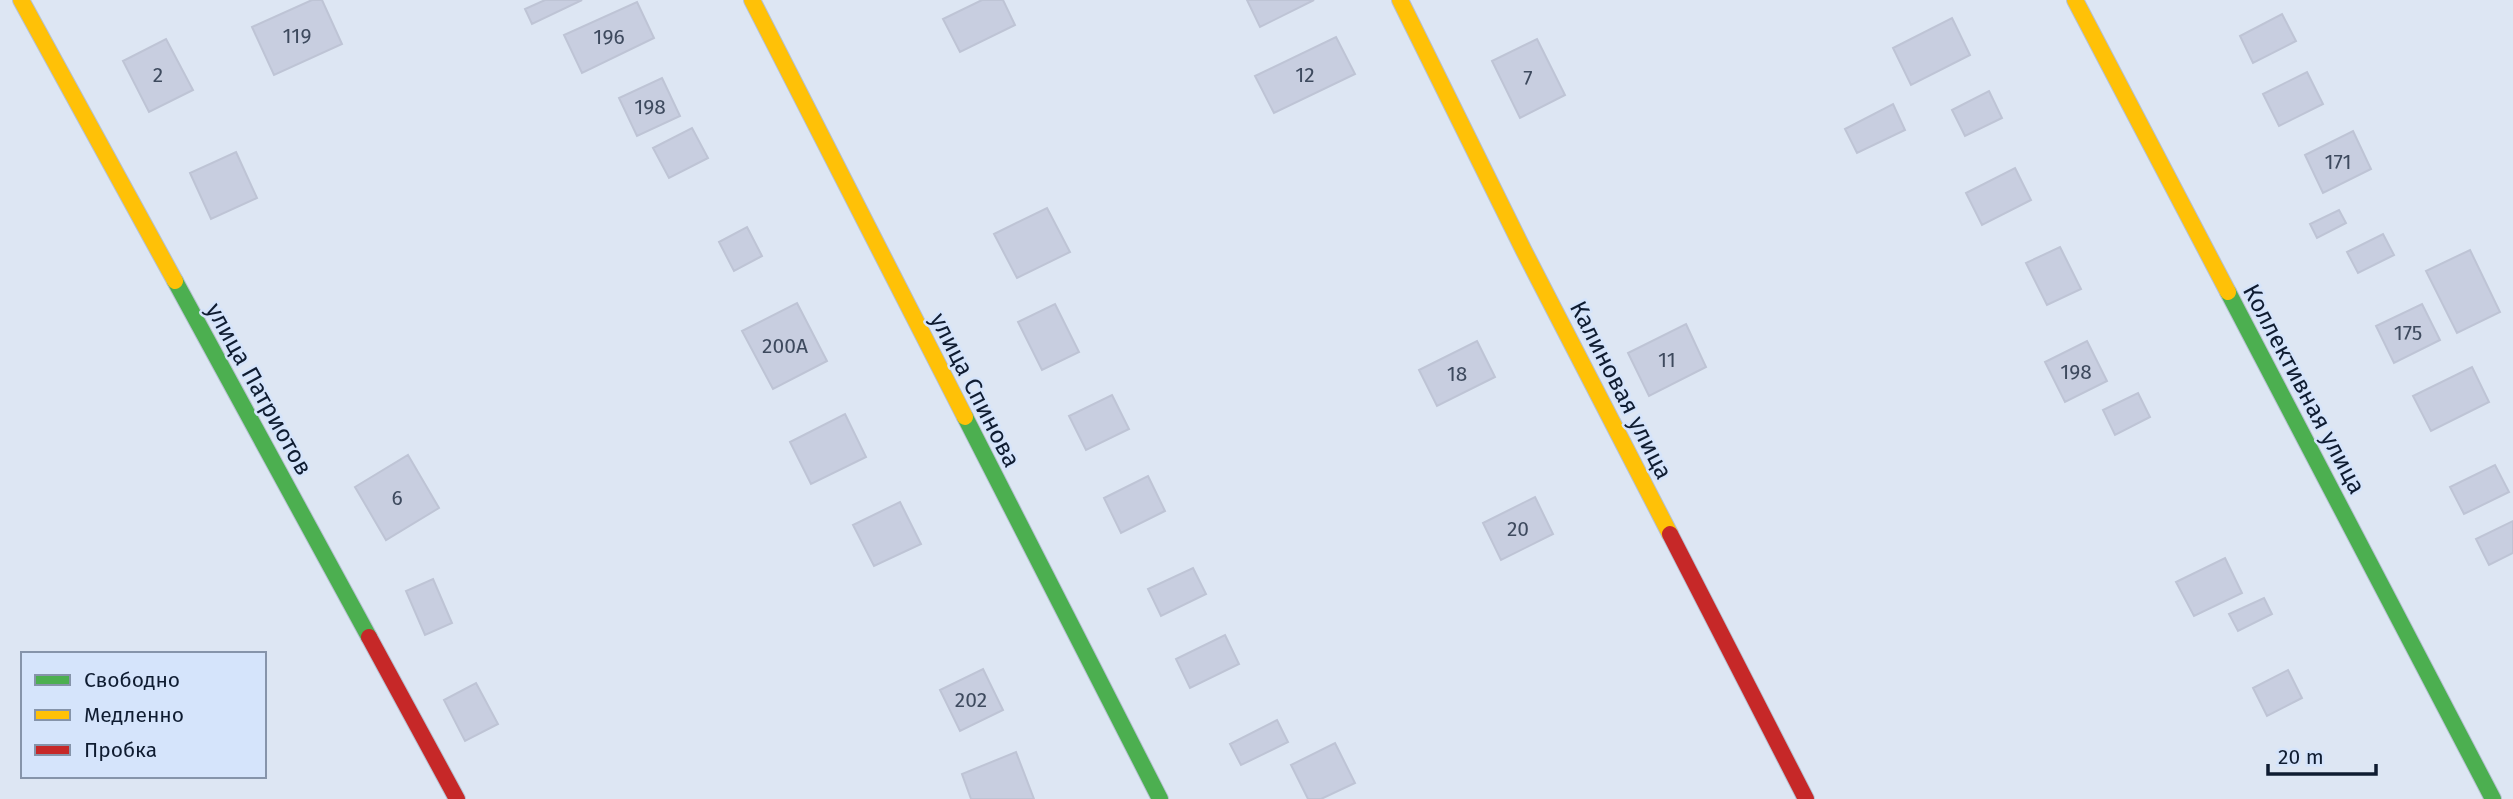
<svg xmlns="http://www.w3.org/2000/svg" width="2513" height="799" viewBox="0 0 2513 799" font-family="'Fira Sans',sans-serif">
	<style>
		.building { fill: #c8cee0; stroke: #bec4d5; stroke-width: 2 }
		.lines { fill: none; stroke-linecap: round; stroke-linejoin: round }
		.fast-casing { stroke: #b6c1d2; stroke-width: 18 }
		.slow-casing { stroke: #b6c1d2; stroke-width: 18 }
		.jam-casing { stroke: #b6c1d2; stroke-width: 18 }
		.fast { stroke: #4caf50; stroke-width: 16 }
		.slow { stroke: #ffc107; stroke-width: 16 }
		.jam { stroke: #c62828; stroke-width: 16 }
		.labels { text-anchor: middle; stroke-width: 5; stroke-linejoin: round; paint-order: stroke }
		.number-label { font-size: 21px; fill: #3e4a5e }
		.street-label { font-size: 24px; fill: #0f1c31; stroke: #d5e4fb }
	</style>
	<rect width="100%" height="100%" fill="#dde6f3"/>
	<path class="building" d="M312,0h10l20,44 -68,31 -22,-48z
		M545,0h37l-50,24 -7,-15z
		M982,0h21l12,25 -55,27 -17,-33z
		M1247,0h67l-54,27z
		M637,2l17,36 -72,35 -18,-38z
		M2282,14l14,27 -43,22 -13,-27z
		M1952,18l18,37 -59,30 -18,-37z
		M1336,37l19,37 -81,39 -19,-37z
		M166,39l27,51 -44,22 -26,-51z
		M1537,39l28,56 -45,23 -28,-57z
		M2307,72l16,32 -44,22 -16,-32z
		M662,78l18,38 -43,20 -18,-38z
		M1989,91l13,27 -37,18 -13,-26z
		M1893,104l12,26 -48,23 -12,-24z
		M692,128l16,30 -39,20 -16,-30z
		M2353,131l18,38 -48,24 -18,-38z
		M236,152l21,46 -46,21 -21,-46z
		M2015,168l16,32 -49,25 -16,-32z
		M1047,208l23,44 -53,26 -23,-44z
		M2339,210l7,13 -29,15 -7,-14z
		M747,227l15,29 -28,15 -15,-29z
		M2383,234l11,21 -36,18 -11,-21z
		M2060,247l21,42 -34,16 -21,-42z
		M2470,250l30,62 -43,21 -31,-62z
		M797,303l30,58 -54,28 -31,-58z
		M1055,304l24,48 -37,18 -24,-48z
		M2422,304l18,36 -46,23 -18,-37z
		M1686,324l20,43 -57,29 -21,-43z
		M1477,341l18,36 -58,29 -18,-36z
		M2087,341l20,40 -42,21 -20,-40z
		M2472,367l17,35 -58,29 -18,-35z
		M2138,393l12,24 -35,18 -12,-25z
		M1112,395l17,34 -43,21 -17,-34z
		M845,414l21,43 -55,27 -21,-42z
		M408,455l31,53 -53,32 -31,-53z
		M2495,465l14,27 -45,22 -14,-27z
		M1148,476l17,35 -44,22 -17,-35z
		M1535,497l18,37 -52,26 -18,-37z
		M900,502l21,42 -47,22 -21,-41z
		M2513,521v32l-24,12 -13,-26z
		M2225,558l17,35 -48,23 -18,-34z
		M1193,568l13,26 -45,22 -13,-27z
		M433,579l19,44 -27,12 -19,-44z
		M2264,598l8,16 -34,17 -9,-17z
		M1225,635l14,29 -49,24 -14,-29z
		M983,669l20,41 -43,21 -20,-41z
		M2288,670l14,28 -35,18 -14,-28z
		M476,683l22,41 -33,17 -21,-41z
		M1277,720l11,22 -47,23 -11,-21z
		M1335,743l20,40 -34,16h-13l-17,-34z
		M1016,752l18,47h-63l-9,-25z"/>
	<g class="lines">
		<defs>
			<path id="fast" d="M175,281l194,356
				M2228,292l265,507
				M965,417l195,382"/>
			<path id="slow" d="M21,0l154,281
				M752,0l213,417
				M1400,0l124,251 146,283
				M2075,0l153,292"/>
			<path id="jam" d="M1670,534l136,265
				M369,637l88,162"/>
		</defs>
		<use href="#fast" class="fast-casing"/>
		<use href="#slow" class="slow-casing"/>
		<use href="#jam" class="jam-casing"/>
		<use href="#fast" class="fast"/>
		<use href="#slow" class="slow"/>
		<use href="#jam" class="jam"/>
	</g>
	<g class="labels">
		<g class="number-label">
			<text x="297" y="43">119</text>
			<text x="609" y="44">196</text>
			<text x="158" y="82">2</text>
			<text x="1305" y="82">12</text>
			<text x="1528" y="85">7</text>
			<text x="650" y="114">198</text>
			<text x="2338" y="169">171</text>
			<text x="2408" y="340">175</text>
			<text x="785" y="353">200А</text>
			<text x="1667" y="367">11</text>
			<text x="2076" y="379">198</text>
			<text x="1457" y="381">18</text>
			<text x="397" y="505">6</text>
			<text x="1518" y="536">20</text>
			<text x="971" y="707">202</text>
		</g>
		<g class="street-label">
			<text transform="translate(259 389) rotate(61)" y="8">улица Патриотов</text>
			<text transform="translate(2304 389) rotate(62)" y="8">Коллективная улица</text>
			<text transform="translate(975 390) rotate(63)" y="8">улица Спинова</text>
			<text transform="translate(1621 390) rotate(63)" y="8">Калиновая улица</text>
		</g>
	</g>
	<rect x="21" y="652" width="245" height="126" fill="#d5e4fb" stroke="#8694aa" stroke-width="2"/>
	<rect x="35" y="675" width="35" height="10" fill="#4caf50" stroke="#8694aa" stroke-width="2"/>
	<text x="84" y="687" font-size="21" fill="#0f1c31">Свободно</text>
	<rect x="35" y="710" width="35" height="10" fill="#ffc107" stroke="#8694aa" stroke-width="2"/>
	<text x="84" y="722" font-size="21" fill="#0f1c31">Медленно</text>
	<rect x="35" y="745" width="35" height="10" fill="#c62828" stroke="#8694aa" stroke-width="2"/>
	<text x="84" y="757" font-size="21" fill="#0f1c31">Пробка</text>
	<path d="M2268 764v10h108v-10" fill="none" stroke="#0f1c31" stroke-width="3.5"/>
	<text x="2278" y="764" font-size="21" fill="#0f1c31" stroke="#d5e4fb" stroke-width="5" paint-order="stroke">20 m</text>
</svg>
